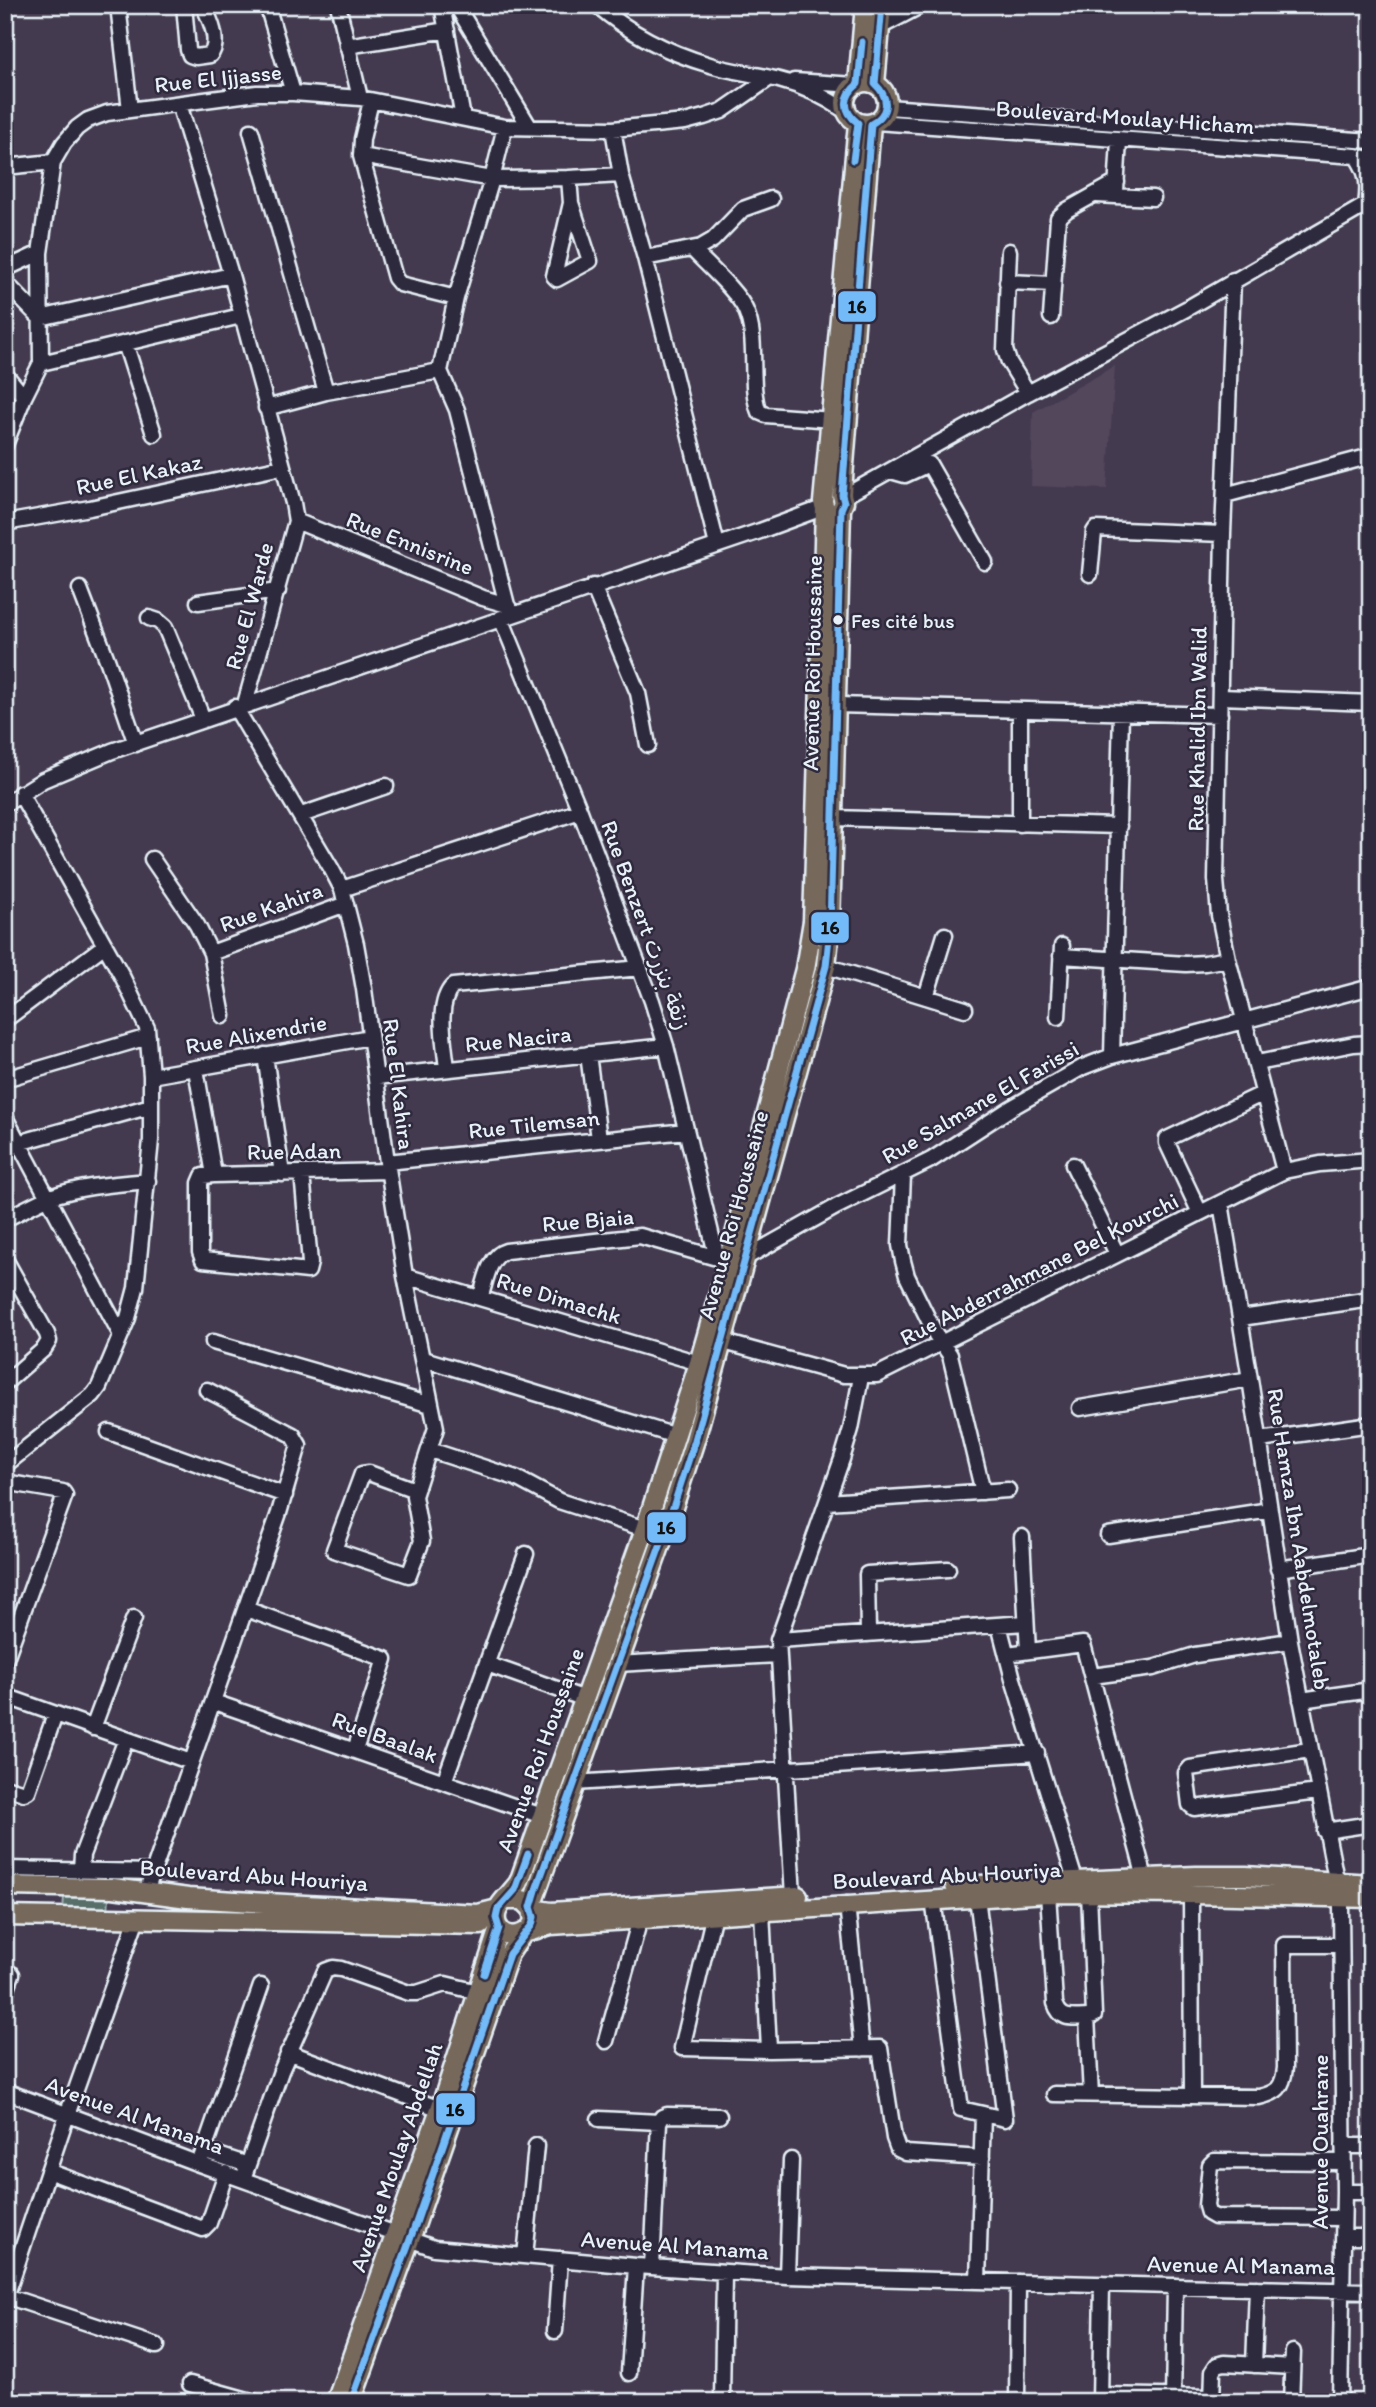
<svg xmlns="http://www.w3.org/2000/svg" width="1376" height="2407" viewBox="0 0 1376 2407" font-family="Itim,'Playpen Sans Arabic',sans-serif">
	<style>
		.built { fill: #52465c }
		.green { fill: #596e69; stroke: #a0b0b0; stroke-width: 2 }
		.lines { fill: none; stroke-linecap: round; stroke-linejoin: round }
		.minor-casing { stroke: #e8f1f8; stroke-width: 19 }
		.major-casing { stroke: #e8f1f8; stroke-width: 23 }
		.minor { stroke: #2f2a3d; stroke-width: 14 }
		.major { stroke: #76695c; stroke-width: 18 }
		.bus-1-casing { stroke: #2f2a3d; stroke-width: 12 }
		.bus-1 { stroke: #73baf8; stroke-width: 7 }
		.bus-dot { fill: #e8f1f8; stroke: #2f2a3d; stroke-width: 2.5 }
		.labels { text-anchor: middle; stroke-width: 5; stroke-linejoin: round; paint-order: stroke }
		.bus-label { font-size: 21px; fill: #e8f1f8; stroke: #2f2a3d; text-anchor: start }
		.street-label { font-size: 23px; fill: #e8f1f8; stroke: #2f2a3d }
		.line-badge { stroke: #2f2a3d; stroke-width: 2.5 }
		.pale-badge-label { font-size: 19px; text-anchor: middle; font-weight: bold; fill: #111 }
	</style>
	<rect width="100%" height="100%" fill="#443a4f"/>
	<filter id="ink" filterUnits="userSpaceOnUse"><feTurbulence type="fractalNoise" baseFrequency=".0143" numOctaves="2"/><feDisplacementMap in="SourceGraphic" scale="14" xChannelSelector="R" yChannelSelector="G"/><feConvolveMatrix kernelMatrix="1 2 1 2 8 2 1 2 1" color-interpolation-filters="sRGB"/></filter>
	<g filter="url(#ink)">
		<path class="built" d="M1115,366l-8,123 -76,-3 2,-74z"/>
		<path class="green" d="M64,1896l45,1 -1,15 -45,-1z"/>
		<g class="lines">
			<defs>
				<path id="minor" d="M118,5l12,105
					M184,5l4,45 2,5 6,2 14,-2c11,-13 0,-36 -7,-50
					M267,5l26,88
					M338,5l22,93
					M442,5l21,113
					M456,5l73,121
					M597,5c32,28 72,48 113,60 23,7 46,9 69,15 24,6 48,18 68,32
					M880,27l42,-22
					M347,46l100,-16
					M794,81l61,4
					M371,101l-9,38 -1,17 34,122 5,6 56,14
					M179,104l52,171 62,228 3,18 -51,183
					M887,107l484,34
					M876,122l480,34 15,3
					M505,127l-13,52 -36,119 -16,73 17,39 50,195 6,9
					M613,129l8,46 24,83 72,287
					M251,131l75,261
					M361,156l131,23 77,-1 52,-3
					M1356,156c12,16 13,29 10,49
					M5,167l48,-5
					M569,178l2,25 19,58 -33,18 -3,-3 17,-73
					M1116,191l3,-51
					M1097,195l56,3
					M693,250c14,15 46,43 53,61 13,30 2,72 13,101l7,3 66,5
					M1009,251l-4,99 4,12 19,31
					M645,258l56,-11 12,-7 30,-31 28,-10
					M5,269l35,-16
					M1233,280l-10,254 -7,346 3,35 9,44 56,212
					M5,282l35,36 191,-43
					M1007,282l46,2
					M1051,317l7,-99 9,-8 50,-28
					M125,343l29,91
					M41,363l200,-47
					M5,374l19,23
					M266,408l60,-16 114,-21
					M5,445l19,-48 17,-34 -1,-110 13,-91 11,-19 13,-15 11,-8 19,-7 150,-20h36l67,5 145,29 108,2 72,-7 19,-5 18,-6 48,-33
					M891,471l14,4 24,-11 56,98
					M1225,495l146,-39
					M843,497l185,-104 158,-84 185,-107
					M296,521l187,77 24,7
					M5,523l85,-15 192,-41
					M1090,574l4,-42 2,-3 127,5
					M593,586l45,107 10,52
					M80,589l28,73 28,82
					M198,602l80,-11
					M149,618l9,3 7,6 38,92
					M501,618l79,193 72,190 14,45 51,212
					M1221,697l150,6
					M836,705l384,10
					M235,707l96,161 11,21 14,55 8,45 23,173 18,114 31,152 -22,68 8,45 -13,34 -75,-25 28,-76 7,-1 46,17
					M5,804l38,-24 69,-29 648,-220 65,-24
					M301,815l85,-29
					M833,818l286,8
					M1020,824v-114
					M152,859l45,66 14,28 12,63
					M342,889l238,-78
					M211,953l135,-49
					M1061,956l125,8 19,-1 23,-4
					M826,966l139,43
					M926,997l19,-62
					M1058,1017l4,-71
					M5,1020l100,-75
					M588,1054l11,85
					M265,1055l17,119
					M1112,1056l9,-343
					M1257,1063l97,-19 17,-1
					M196,1069l18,106
					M447,1069c-2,-24 -12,-65 6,-83l187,-18
					M151,1076l219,-39
					M376,1077l290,-31
					M5,1079l143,-42
					M5,1117l116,218
					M18,1143l133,-37
					M387,1162l299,-31
					M1073,1165l44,89
					M302,1173l8,90 -2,8 -105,-11 -3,-8v-69l3,-7 11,-1 174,-4
					M903,1175l-3,70 3,16 4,15 29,59 14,20 33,137
					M1221,1203l29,176 40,262 51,264 3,287 -4,210
					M1200,1213l-33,-70v-4l97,-46
					M5,1219c15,-7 30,-16 45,-22 31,-11 65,-13 98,-16
					M747,1257l89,-50 95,-47 80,-52 72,-41 29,-11 259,-69
					M5,1259l42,75 2,7 -5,8 -39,34
					M405,1276l294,87
					M480,1298c6,-16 8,-42 26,-47l134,-15 84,24
					M1241,1318l130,-19
					M213,1342l218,63
					M724,1342l120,33h33l407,-204 36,-7 51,-4
					M424,1359l252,77
					M1080,1408l170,-29
					M109,1432l176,63
					M1260,1440l111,-16
					M430,1450l86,28 43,23 86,28
					M5,1465l88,-70 6,-8 29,-69 8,-30 15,-148v-64l-4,-48 -25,-52 -102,-183
					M5,1482l58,10 2,3 -60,166
					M827,1502l181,-12
					M1108,1535l162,-25
					M1022,1537l6,114
					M1278,1569l93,-14
					M246,1609l139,50 -30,91
					M999,1625l14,54 62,201
					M868,1634l-1,-60 81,-5
					M778,1640l248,-17
					M1007,1654l76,-10 62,234
					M487,1664l98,35
					M617,1664l161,-9
					M1092,1676l61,-8 42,-13 95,-14
					M5,1696l186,66
					M1301,1700l70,-10
					M214,1702l328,114
					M93,1728l41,-110
					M1310,1750l-120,18 -4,5 4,32 4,3 124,-16
					M444,1782l82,-228
					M574,1783l463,-30
					M5,1787l19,6 4,-2 27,-76
					M1325,1831l46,-7
					M5,1869l149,3
					M81,1870l1,-15 44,-116
					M146,1892l133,-379 20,-68 -6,-10 -86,-45
					M1089,1892l5,123 -7,2 4,78
					M1048,1893l7,110c5,17 16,15 32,14
					M1191,1894l1,202
					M793,1896l-15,-256 64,-181 9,-30 10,-52
					M933,1899l28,210 44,10 -28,-222
					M847,1904l15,145
					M762,1911l7,139
					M714,1914l-32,134 87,2 111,-2 14,90 4,11 8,4 76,5
					M5,1994l7,-20
					M606,2041l34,-122
					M288,2052l152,57
					M5,2091l194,73 235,84 202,18 151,10 584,15
					M1054,2094l205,3c18,-4 24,-9 26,-29l-1,-123h56
					M599,2119l60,3
					M1343,2146h28
					M203,2150l45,15
					M1343,2162l-129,-1 -4,4 -4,41 2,7 7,4 128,1
					M199,2164l62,-178
					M48,2171l155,58 6,-6 17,-50
					M243,2179l38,-108 44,-100 8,-3 8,1 68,24h8l28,-9 33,8
					M1344,2192h27
					M1343,2237h28
					M525,2256l11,-110
					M652,2267l7,-145 3,-5 5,-2 52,1
					M787,2276l4,-116
					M978,2281l5,-167
					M6,2296l151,50
					M5,2300l62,-185 70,-197
					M555,2331l5,-72
					M1254,2365l3,-77
					M629,2373l7,-107
					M190,2384l65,18
					M1100,2395l111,2
					M98,2402v-1
					M722,2402l2,-129
					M1017,2402l1,-120
					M1100,2402l2,-118
					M1173,2402l2,-116
					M1212,2402l1,-31 4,-6 7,-2 68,4
					M1291,2402l2,-50"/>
				<path id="major" d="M845 103a21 21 0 1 1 42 0a21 21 0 1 1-42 0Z
					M858,84l7,-79
					M875,84l7,-79
					M5,1886l108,2 75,10 79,5 211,11 20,-5
					M955,1886l241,-10h50l125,8
					M507,1900h16l9,9 2,12c-10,23 -41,17 -38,-6 1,-11 17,-23 23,-33l126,-353 54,-166 29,-102 77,-292 8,-48 1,-31 11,-382 -2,-6 35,-379
					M531,1907l133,-372 31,-95 131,-474 4,-38 11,-419 3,-7 -2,-7 1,-17 28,-354
					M532,1909l19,3 247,-16
					M5,1916l476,9
					M527,1932l24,-7 497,-32 143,1 180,4
					M336,2402l104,-293 59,-181
					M351,2402l65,-179 93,-269 13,-19"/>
			</defs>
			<use href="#minor" class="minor-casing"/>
			<use href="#major" class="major-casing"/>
			<use href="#minor" class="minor"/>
			<use href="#major" class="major"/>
			<defs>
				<path id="bus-1" d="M853,160l5,-37c-16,-12 -15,-27 0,-39l4,-42
					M484,1974l15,-46 -3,-10 2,-9 17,-19 13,-36
					M351,2402l65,-179 93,-269 23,-29 2,-8 -3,-10 6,-20 127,-352 31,-95 131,-474 4,-38 11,-419 3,-7 -2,-7 29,-371c18,-10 19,-26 4,-40l7,-79"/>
			</defs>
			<use href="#bus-1" class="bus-1-casing"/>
			<use href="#bus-1" class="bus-1"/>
		</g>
	</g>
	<circle class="bus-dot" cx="838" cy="620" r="6"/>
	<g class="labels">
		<g class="bus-label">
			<text x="851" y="628">Fes cité bus</text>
		</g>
		<g class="street-label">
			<text transform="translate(218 78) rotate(-6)" y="8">Rue El Ijjasse</text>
			<text transform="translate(1125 117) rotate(4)" y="8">Boulevard Moulay Hicham</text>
			<text transform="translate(139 474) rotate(-12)" y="8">Rue El Kakaz</text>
			<text transform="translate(410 543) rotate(22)" y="8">Rue Ennisrine</text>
			<text transform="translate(249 606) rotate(-75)" y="8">Rue El Warde</text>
			<text transform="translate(812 663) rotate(-89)" y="8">Avenue Roi Houssaine</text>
			<text transform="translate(1197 729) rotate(-89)" y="8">Rue Khalid Ibn Walid</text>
			<text transform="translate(271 907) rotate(-20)" y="8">Rue Kahira</text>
			<text transform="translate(646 925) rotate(70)" y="8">Rue Benzert زنقة بنزرت</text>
			<text transform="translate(256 1034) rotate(-10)" y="8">Rue Alixendrie</text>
			<text transform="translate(518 1039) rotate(-6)" y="8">Rue Nacira</text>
			<text transform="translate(399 1084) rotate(83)" y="8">Rue El Kahira</text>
			<text transform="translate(980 1102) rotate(-30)" y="8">Rue Salmane El Farissi</text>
			<text transform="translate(534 1124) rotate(-6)" y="8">Rue Tilemsan</text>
			<text transform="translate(294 1151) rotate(-1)" y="8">Rue Adan</text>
			<text transform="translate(733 1215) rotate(-75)" y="8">Avenue Roi Houssaine</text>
			<text transform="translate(588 1220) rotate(-5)" y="8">Rue Bjaia</text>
			<text transform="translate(1039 1269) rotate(-27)" y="8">Rue Abderrahmane Bel Kourchi</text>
			<text transform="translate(559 1298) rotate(17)" y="8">Rue Dimachk</text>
			<text transform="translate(1299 1539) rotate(81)" y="8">Rue Hamza Ibn Aabdelmotaleb</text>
			<text transform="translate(385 1737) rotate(20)" y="8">Rue Baalak</text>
			<text transform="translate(540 1750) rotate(-70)" y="8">Avenue Roi Houssaine</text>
			<text transform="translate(254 1875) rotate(4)" y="8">Boulevard Abu Houriya</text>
			<text transform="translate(947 1875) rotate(-3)" y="8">Boulevard Abu Houriya</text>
			<text transform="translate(135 2115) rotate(20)" y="8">Avenue Al Manama</text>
			<text transform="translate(1320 2142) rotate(-90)" y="8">Avenue Ouahrane</text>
			<text transform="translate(396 2157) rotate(-71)" y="8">Avenue Moulay Abdellah</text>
			<text transform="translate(675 2245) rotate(4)" y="8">Avenue Al Manama</text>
			<text transform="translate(1241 2265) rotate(1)" y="8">Avenue Al Manama</text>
		</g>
	</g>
	<g class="line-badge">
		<rect x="837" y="290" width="40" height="33" rx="7" fill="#73baf8"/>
		<rect x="810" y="911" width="40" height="33" rx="7" fill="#73baf8"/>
		<rect x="646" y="1511" width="41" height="33" rx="7" fill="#73baf8"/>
		<rect x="435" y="2092" width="41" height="34" rx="7" fill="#73baf8"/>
	</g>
	<g class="pale-badge-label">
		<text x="857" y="313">16</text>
		<text x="830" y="934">16</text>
		<text x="666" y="1534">16</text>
		<text x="455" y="2116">16</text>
	</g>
	<rect width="1376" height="2407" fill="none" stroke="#2f2a3d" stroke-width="28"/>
	<rect x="14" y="14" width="1348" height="2379" fill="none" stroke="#e8f1f8" stroke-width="2.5" filter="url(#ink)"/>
</svg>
